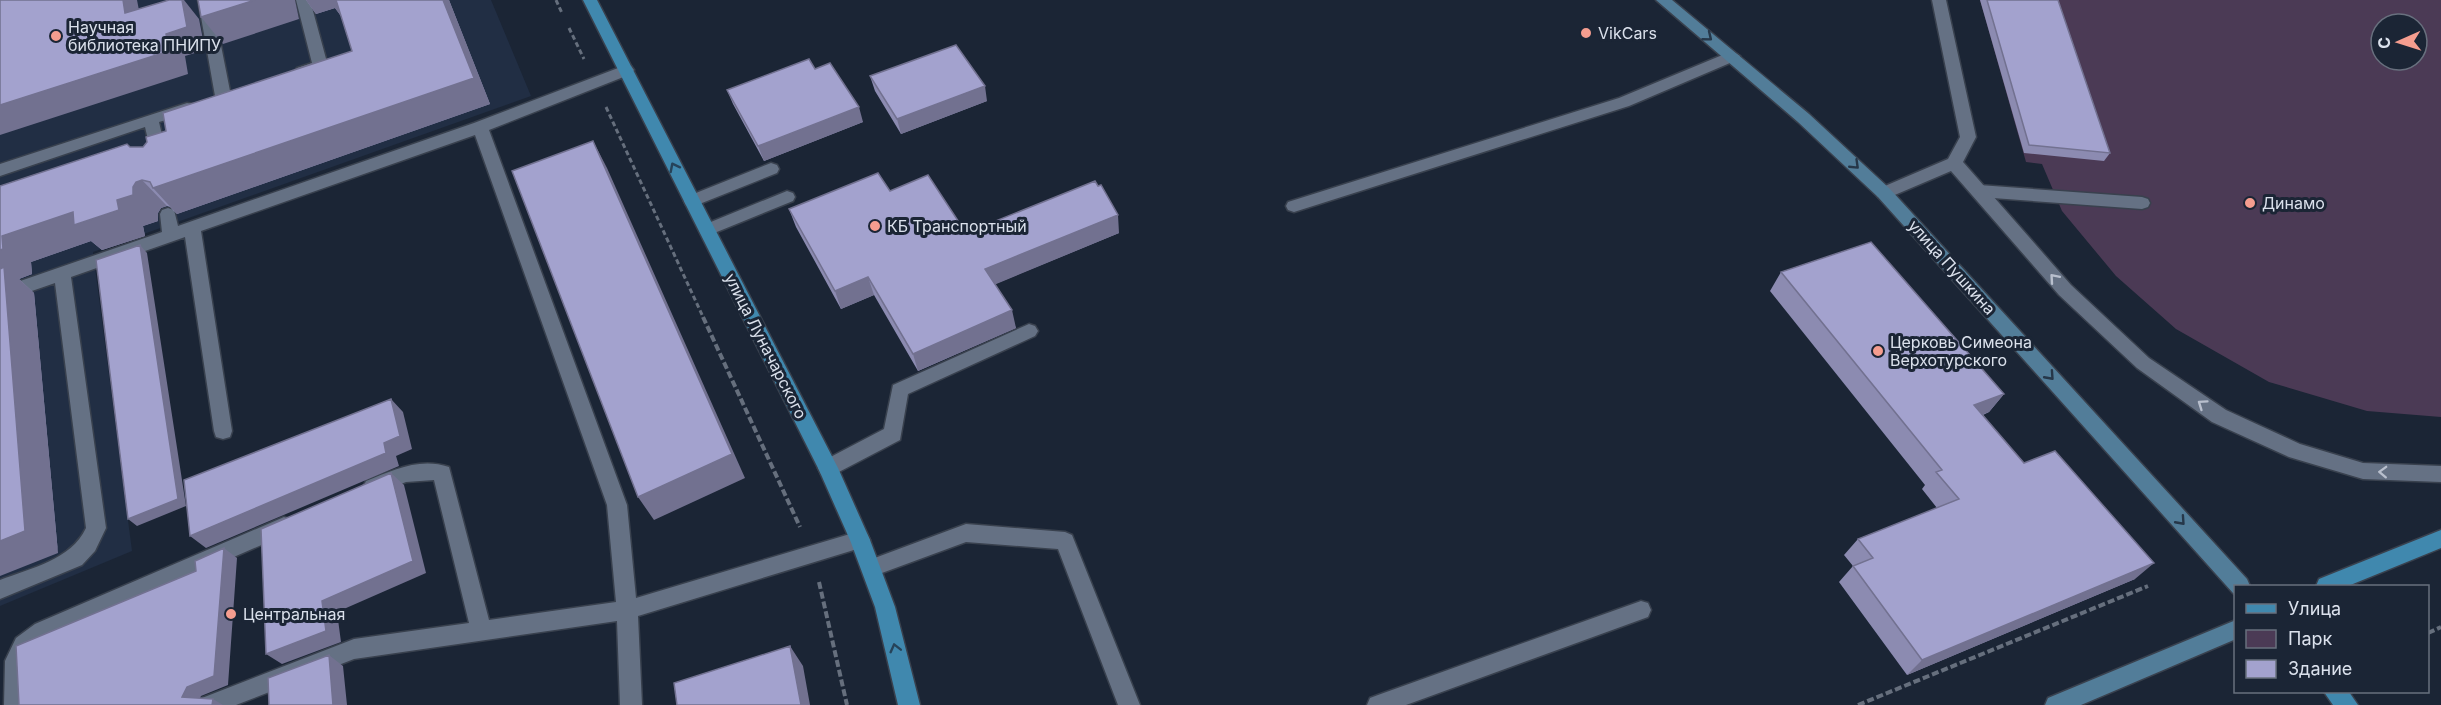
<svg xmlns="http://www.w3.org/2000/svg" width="2441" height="705" viewBox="0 0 2441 705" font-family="Inter,sans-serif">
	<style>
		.built { fill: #212e44 }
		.green { fill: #4b3a55; fill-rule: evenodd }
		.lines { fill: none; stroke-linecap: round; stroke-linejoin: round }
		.lane-casing { stroke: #39414e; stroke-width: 3 }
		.street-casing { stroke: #39414e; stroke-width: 3 }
		.secondary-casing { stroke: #39414e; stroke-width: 3 }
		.primary-casing { stroke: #39414e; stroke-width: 3 }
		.path-far1 { stroke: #666f7d; stroke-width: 3; stroke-dasharray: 5 3; stroke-linecap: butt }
		.path { stroke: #666f7d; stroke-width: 4; stroke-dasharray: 7 3; stroke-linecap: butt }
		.lane { fill: #657184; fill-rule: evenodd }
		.street { fill: #657184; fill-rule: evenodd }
		.secondary { fill: #527d99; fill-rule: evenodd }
		.primary { fill: #4088ae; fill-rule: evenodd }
		.wall { fill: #8c8bb1 }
		.shaded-wall { fill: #727190 }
		.building { fill: #a3a2ce; stroke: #727190; stroke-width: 1.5 }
		.oneway { stroke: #263749 }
		.oneway2 { stroke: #264359 }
		.oneway3 { stroke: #b8bfcd }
		.poi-dot { fill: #f59d8f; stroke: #1b2535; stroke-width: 2 }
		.labels { text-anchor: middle; stroke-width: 6; stroke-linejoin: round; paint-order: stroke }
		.poi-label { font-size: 16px; fill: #dbe1ec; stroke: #1b2535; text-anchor: start }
		.street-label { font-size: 16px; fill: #dbe1ec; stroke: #1b2535 }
	</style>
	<rect width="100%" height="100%" fill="#1b2535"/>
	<path class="built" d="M0,0h491l40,96 -438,156 39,299 -132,55z"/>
	<path class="green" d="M1980,0h461v417l-74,-6 -98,-29 -93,-53 -60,-53 -54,-65 -20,-47 -16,-2zM2381,24h36v36h-36z"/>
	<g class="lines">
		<defs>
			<path id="lane" d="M198,0h14l19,96 -3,4h-10l-3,-4z
				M296,0h14l18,66 -3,4 -23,7 -8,-5 3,-4 15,-5z
				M1732,51l8,5 -3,4 -108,46 -335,106 -6,-2 -2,-4 2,-4 331,-104z
				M626,65l5,1 3,4 -3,4 -142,56 138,375 9,93 224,-67 7,3 3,6 -3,6 -229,70 4,89h-22l-3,-84 -263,38 -118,46h-37l3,-7 152,-59 115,-16 -35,-143 -28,2 -33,13 -7,-2 -3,-6 3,-6c27,-11 54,-24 83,-14l40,153 127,-18 -9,-97 -132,-370 -274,96 31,200 -2,6 -7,2 -7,-2 -2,-6 -29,-194 -114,40 35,251 -11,23 -13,14 -82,34v-19c31,-12 71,-20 86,-52l-31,-245 -55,19v-14l162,-56 -2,-18 2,-4 6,-2 6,2 4,16 296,-103z
				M187,103l6,1 2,4 -2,4 -34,10 8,35 -2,4h-12l-8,-34 -145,49v-12z
				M771,163l6,2 2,4 -2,4 -85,34 -6,-2 -2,-4 2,-4z
				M1979,185l163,12 6,2 2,4 -2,4 -6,2 -163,-12 -6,-2 -2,-4 2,-4z
				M787,191l6,2 2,4 -2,4 -86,35 -6,-2 -2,-4 2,-4z
				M1029,324l6,2 3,5 -3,5 -127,58 -8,46 -65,34 -7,2 -7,-2 -3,-6 3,-6 63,-33 9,-44z
				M284,517l7,3 3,6 -3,6 -242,106 -19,14 -3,9 -1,44h-22l1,-44 11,-23 19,-14z
				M966,524l99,8 7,3 68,170h-22l-60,-156 -92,-7 -95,35 -7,-3 -3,-6 3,-6z
				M1641,601l7,2 3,7 -3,7 -242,88h-39l3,-7 8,-3z"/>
			<path id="street" d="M1932,0h14l30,137 -13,25 108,123 78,73 77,52 74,34 63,19 78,3v16l-78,-3 -74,-22 -77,-35 -75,-54 -78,-73 -108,-124 -61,26h-12l-2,-4 2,-4 70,-30 12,-22z"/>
			<path id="secondary" d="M1656,0h16l137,114 81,75 357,390 3,7h-14v8l-3,-1 -355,-396 -80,-75z
				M2236,620v19l-155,66h-36l3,-7z"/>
			<path id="primary" d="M583,0h14l241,468 32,72 25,67 25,98h-22l-23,-98 -25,-67 -31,-70z
				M2441,530v18l-93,38h-32l3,-7z
				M2324,692h25l9,13h-25z"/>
		</defs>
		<use href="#lane" class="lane-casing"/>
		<use href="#street" class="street-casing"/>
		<use href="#secondary" class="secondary-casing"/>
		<use href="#primary" class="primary-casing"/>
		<path class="path-far1" d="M556,0l6,13
			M569,28l15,31
			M606,107l98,212"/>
		<path class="path" d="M703,317l97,210
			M819,582l28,123
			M2428,633l13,-6
			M1858,705l290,-119"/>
		<use href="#lane" class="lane"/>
		<use href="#street" class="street"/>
		<use href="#secondary" class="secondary"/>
		<use href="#primary" class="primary"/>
	</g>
	<path class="wall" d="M306,0h143l41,104 -313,110 -7,-7 -3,-1 -6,2 -3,5v8l-15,5 2,10 -43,14 -11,-9 -60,21 1,12 -13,5 15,14 24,260 -58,-367 130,-39h13l23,-16 186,-80 -11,-35 -6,-8 -19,6z
		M1980,0h78l52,153 -6,8 -80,-8z
		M815,69l48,53 -99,39 -31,-57 -6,-14z
		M870,76l117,25 -86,33 -26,-43z
		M890,191l76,42h153l-124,51 21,44 -98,43 -44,-76 -33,14 -45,-82 -7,-18z
		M1781,272l223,122 -15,18 -6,3 41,48 111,116 -228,96 -68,-93 14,-16 -9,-11 14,-16 79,-31 -15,-19 3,-4 -155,-194z"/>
	<path class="shaded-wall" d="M123,0h14l7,36 -19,-23z
		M182,0h2l15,19 6,31 -20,6 3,18 -188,61v-30l166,-71z
		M255,0h40l4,19 -76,25 -22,-27z
		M306,0h32l8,23 -11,-15 -19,6z
		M443,0h6l41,104 -313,110 -24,-26z
		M985,86l2,15 -86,33 -4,-15z
		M859,107l4,15 -99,39 -6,-15z
		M593,141l14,27 138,310 -91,42 -16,-23z
		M142,180l25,26 -6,2 -3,5v8l-15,5 2,10 -43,14 -11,-9 -60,21 1,12 -13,5 15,14 24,260 -58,23v-326l2,-14 71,-24 60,-25 3,-5z
		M1118,215l1,18 -130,54 -4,-18z
		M140,245l7,8 39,253 -49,20 -9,-7z
		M868,277l6,18 -33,14 -6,-18z
		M1012,310l4,18 -98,43 -5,-17z
		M2004,394l-15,18 -29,11 14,-18z
		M391,399l12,13 9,37 -16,7 3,10 -193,82 -16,-12 194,-93z
		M391,473l13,12 22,88 -89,39 4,30 -59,22 -16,-10 56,-53z
		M224,548l13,10 -9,127 -27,11 -4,9 -15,-8 5,-10z
		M2154,563l-19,16 -228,96 15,-15z
		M790,646l13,20 7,39h-9z
		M329,655l14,11 4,39h-14z
		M213,699l10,6h-11z"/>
	<path class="building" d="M0,0h123l2,13 44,-13h13l5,27 -21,7 3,17 -169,54z
		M198,0h57l-54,17z
		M336,0h107l31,78 -321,110 -3,-6 -8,-2 -6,2 -3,5v8l-16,5 2,10 -45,15 -1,-13 -71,24 1,13 -3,1v-64l127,-42 3,3h13l4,-5 -1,-5 20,-6 -3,-18 189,-62z
		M1987,0h71l52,153 -81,-8z
		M956,45l29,41 -88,33 -27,-43z
		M809,59l6,10 15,-6 29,44 -101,39 -31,-56z
		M593,141l139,313 -94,43 -126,-326z
		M878,173l12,18 38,-16 38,58 129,-52 3,5 3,-1 17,30 -133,54 27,41 -99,44 -45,-77 -33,14 -46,-82z
		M1871,242l133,152 -30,11 50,58 31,-12 99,112 -232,97 -69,-94 20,-8 -15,-19 101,-40 -23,-27 6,-2 -161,-198z
		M140,245l38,254 -50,20 -32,-259z
		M4,267l21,264 -25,10v-272z
		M391,399l9,37 -16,7 2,10 -196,83 -6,-56z
		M391,473l22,88 -91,40 4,30 -60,23 -5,-125z
		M224,548l-10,128 -27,11 -5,10 31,2 -1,6h-193l-3,-59 180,-75 -1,-10z
		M790,646l11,59h-124l-3,-22z
		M329,655l4,50h-64l-1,-27z"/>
	<defs><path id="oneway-chevron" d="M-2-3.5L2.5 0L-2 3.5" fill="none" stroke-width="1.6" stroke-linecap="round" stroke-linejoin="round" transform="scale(1.5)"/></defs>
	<g class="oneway">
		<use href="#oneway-chevron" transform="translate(1708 37) rotate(39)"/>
		<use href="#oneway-chevron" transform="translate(1855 165) rotate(44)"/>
		<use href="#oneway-chevron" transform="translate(2050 376) rotate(48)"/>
		<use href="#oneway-chevron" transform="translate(2181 521) rotate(48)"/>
	</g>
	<g class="oneway2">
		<use href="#oneway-chevron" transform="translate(674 167) rotate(-117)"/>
		<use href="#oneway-chevron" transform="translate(895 648) rotate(-104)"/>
	</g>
	<g class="oneway3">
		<use href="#oneway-chevron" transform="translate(2054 278) rotate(-131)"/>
		<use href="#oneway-chevron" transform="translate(2202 404) rotate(-145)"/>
		<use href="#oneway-chevron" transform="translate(2383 472) rotate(-178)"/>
	</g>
	<g class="poi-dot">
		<circle cx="1586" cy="33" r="6"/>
		<circle cx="56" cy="36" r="6"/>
		<circle cx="2250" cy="203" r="6"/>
		<circle cx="875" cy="226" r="6"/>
		<circle cx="1878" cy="351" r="6"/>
		<circle cx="231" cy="614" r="6"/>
	</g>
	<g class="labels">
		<g class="poi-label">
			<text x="68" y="33">Научная<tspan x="68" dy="18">библиотека ПНИПУ</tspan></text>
			<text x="1598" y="39">VikCars</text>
			<text x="2262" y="209">Динамо</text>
			<text x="887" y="232">КБ Транспортный</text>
			<text x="1890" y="348">Церковь Симеона<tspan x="1890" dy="18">Верхотурского</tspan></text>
			<text x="243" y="620">Центральная</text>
		</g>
		<g class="street-label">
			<text transform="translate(1952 267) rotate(48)" y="6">улица Пушкина</text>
			<text transform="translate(766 346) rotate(63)" y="6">улица Луначарского</text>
		</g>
	</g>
	<rect x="2234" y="585" width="195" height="108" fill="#1b2535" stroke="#68707e" stroke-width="1.5"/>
	<rect x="2246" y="604" width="30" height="9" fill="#4088ae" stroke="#68707e" stroke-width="1.5"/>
	<text x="2288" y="615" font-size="18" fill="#dbe1ec">Улица</text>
	<rect x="2246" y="630" width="30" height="18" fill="#4b3a55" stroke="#68707e" stroke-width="1.5"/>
	<text x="2288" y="645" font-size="18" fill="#dbe1ec">Парк</text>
	<rect x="2246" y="660" width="30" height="18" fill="#a3a2ce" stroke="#68707e" stroke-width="1.5"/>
	<text x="2288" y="675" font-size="18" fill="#dbe1ec">Здание</text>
	<g transform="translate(2399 42) rotate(267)"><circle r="28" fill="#1b2535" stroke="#68707e" stroke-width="1.5"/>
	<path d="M0-4.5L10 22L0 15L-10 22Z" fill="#f59d8f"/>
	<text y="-9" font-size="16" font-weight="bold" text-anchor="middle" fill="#dbe1ec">С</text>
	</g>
</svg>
